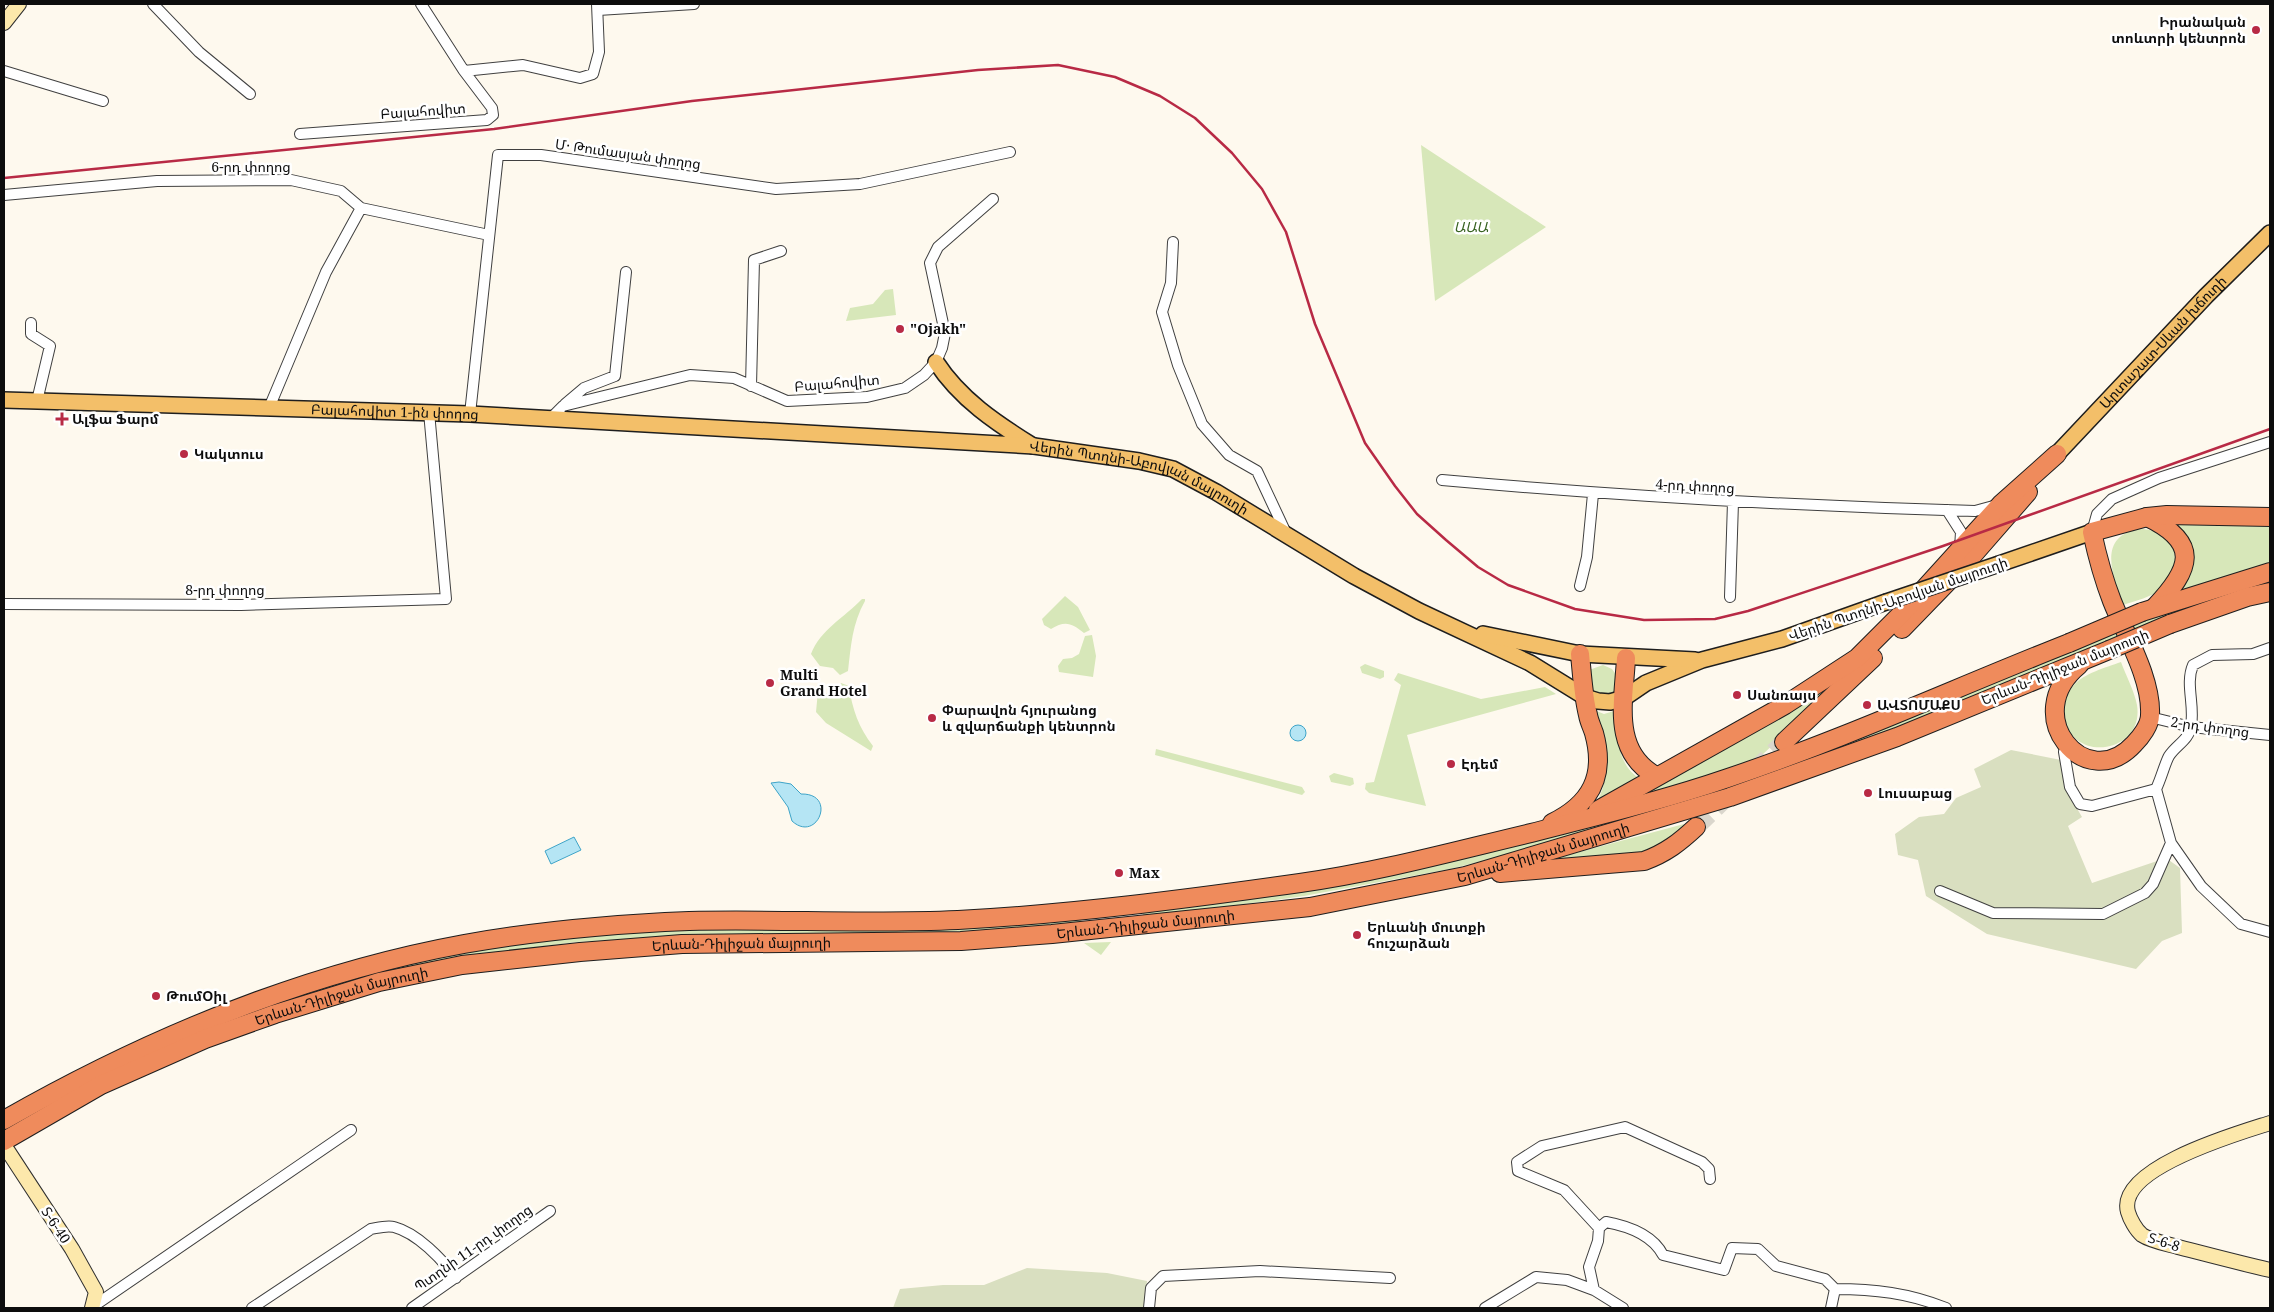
<svg xmlns="http://www.w3.org/2000/svg" width="2274" height="1312" viewBox="0 0 2274 1312" font-family="'Noto Serif','Noto Sans Armenian',serif">
	<style>
		.green { fill: #d7e7b9 }
		.cemetery { fill: #d9dfc0 }
		.water { fill: #b5e5f4; stroke: #3ea4c8 }
		.lines { fill: none; stroke-linecap: round; stroke-linejoin: round }
		.highway-tunnel { stroke: #dad6cc; stroke-width: 18; stroke-dasharray: 18 9; stroke-linecap: butt }
		.street-casing { stroke: #404040; stroke-width: 12 }
		.secondary-casing { stroke: #2f2f2f; stroke-width: 16 }
		.primary-casing { stroke: #1e1e1e; stroke-width: 18 }
		.highway-casing { stroke: #1e1e1e; stroke-width: 20 }
		.street { stroke: #fff; stroke-width: 10 }
		.secondary { stroke: #fce8ab; stroke-width: 14 }
		.primary { stroke: #f3bf69; stroke-width: 15 }
		.highway { stroke: #ef8b5c; stroke-width: 18 }
		.rail { stroke: #b82a45; stroke-width: 2.5 }
		.primary-bridge-casing { stroke: #1e1e1e; stroke-width: 18; stroke-linecap: butt }
		.highway-bridge-casing { stroke: #1e1e1e; stroke-width: 20; stroke-linecap: butt }
		.primary-bridge { stroke: #f3bf69; stroke-width: 15 }
		.highway-bridge { stroke: #ef8b5c; stroke-width: 18 }
		.poi-dot { fill: #b82a45; stroke: #fff; stroke-width: 2 }
		.labels { text-anchor: middle; stroke-width: 5; stroke-linejoin: round; paint-order: stroke }
		.poi-label { font-size: 14px; font-weight: bold; fill: #0d0d0d; stroke: #fff; text-anchor: start }
		.street-label { font-size: 14px; fill: #0d0d0d; stroke: #fff }
		.park-label { font-size: 14px; font-style: italic; fill: #376220; stroke: #fff }
	</style>
	<rect width="100%" height="100%" fill="#fef9ee"/>
	<path class="green" d="M1421,145l125,82 -111,74z
		M893,289l3,26 -50,6 4,-13 23,-4 12,-14z
		M2167,522l103,3v39l-89,26 9,-18z
		M2143,529c35,3 41,35 19,59 -9,9 -28,13 -39,17 -10,-28 -28,-72 20,-76z
		M2270,575v7l-107,35 -314,131 -121,44 -234,66 -44,11 -146,27 -161,22v-7l425,-79 594,-222z
		M1065,596l13,11 12,23 -6,3c-12,-10 -19,-13 -33,-4l-7,-4 -2,-6z
		M862,599h3v2c-13,23 -14,45 -17,70l-8,4 -7,-7 -13,-2 -9,-12c9,-24 34,-37 51,-55z
		M1092,635l4,21 -3,21 -34,-5 -1,-6 5,-7 9,-1 7,-4 6,-18z
		M2121,662c5,14 13,28 16,43 8,49 -68,60 -73,9 -1,-10 2,-21 9,-28 11,-13 32,-18 48,-24z
		M1365,664l19,7v6l-4,2 -18,-6 -2,-6z
		M1603,665l9,4 5,7 -1,15 -4,4h-21l-2,-25z
		M1852,670l-92,87 -38,15 -100,29z
		M1398,673l83,26 64,-12 11,7 -149,41 19,71 -57,-13 -4,-4 1,-6 8,-1 27,-97 -7,-5z
		M841,683l8,3c3,23 10,42 24,60l-2,5 -45,-28 -10,-11 2,-21c10,4 18,4 23,-8z
		M1594,710l10,4 10,-3c3,23 3,56 27,68l-43,21c14,-29 10,-61 -4,-90z
		M1156,749l146,38 3,5 -3,3 -147,-40z
		M1334,773l19,5 1,6 -4,2 -19,-4 -2,-6z
		M1684,824l-1,8 -39,20 -117,14z
		M1081,917l1,8 -161,8 -235,3 -110,6 -83,11 -197,47 -292,133v-8l239,-113 150,-47 90,-17 62,-9 123,-9z
		M1111,942l-10,13 -17,-12z"/>
	<path class="cemetery" d="M2011,750l50,10 4,28 17,29 -14,9 24,57 74,-25 14,10 2,65 -20,8 -26,28 -149,-35 -61,-38 -8,-36 -20,-5 -3,-21 24,-17 25,-3 12,-16 25,-11 -7,-18z
		M1027,1268l80,5 40,8 -3,27h-251l7,-19 43,-4h41z"/>
	<path class="water" d="M1290 733a8 8 0 1 1 16 0a8 8 0 1 1-16 0Z
		M779,782l12,2 10,10c37,-1 16,50 -9,27l-4,-14 -17,-24z
		M574,837l7,13 -30,14 -6,-13z"/>
	<g class="lines">
		<path class="highway-tunnel" d="M1696,827l88,-85"/>
		<defs>
			<path id="street" d="M153,4l46,48 51,42
				M598,10l96,-6
				M4,71l99,30
				M464,71l59,-6 57,13 13,-4 6,-22 -2,-48
				M300,134l187,-14 6,-5 -1,-7 -28,-37 -43,-67
				M4,195l153,-14 134,-1 50,11 20,17 128,27
				M1173,242l-2,41 -9,29 16,53 24,59 27,31 28,16 29,62
				M31,323v11l19,12 -13,55
				M751,386l3,-126 27,-9
				M565,404l19,-16 31,-12 11,-104
				M269,408l57,-136 35,-64
				M470,414l28,-259h43l235,34 84,-5 150,-32
				M550,419l13,-13 127,-31 44,3 53,23 80,-4 38,-9 19,-13 12,-13 6,-14 3,-15 -15,-70 8,-16 55,-48
				M1442,480c178,16 355,26 533,31l22,-6
				M1947,510l14,22 -1,16
				M2092,532l5,-18 15,-15 47,-21 111,-36
				M1580,586l7,-29 6,-63
				M1730,597l3,-95
				M4,604l237,1 205,-6 -17,-187
				M2270,648l-17,6 -41,1 -19,10c-8,19 2,40 -2,61 -2,14 -15,19 -22,30 -4,7 -8,23 -13,33l15,54 30,43 40,38 29,8
				M2150,717l41,10 79,8
				M2071,749l-7,3 6,35 10,17 12,2 64,-17
				M1940,891l53,22 110,1 42,-21 8,-9 18,-41
				M1599,1228l-35,-38 -46,-19 -1,-9 25,-16 83,-19 77,35 7,7 1,10
				M91,1308l260,-178
				M252,1308l119,-79c6,-1 16,-4 23,-2 23,6 48,32 62,51
				M412,1308l138,-97
				M1149,1308l2,-20 12,-12 97,-5 130,7
				M1485,1308l51,-31 31,3 27,10
				M1623,1308l-29,-18 -5,-23 9,-26 1,-13 7,-6c22,4 46,12 57,33l61,15 8,-22 26,1 18,17 49,13 10,10
				M1831,1308l4,-19c39,0 74,4 111,19"/>
			<path id="secondary" d="M4,23l15,-19
				M2270,1123c-31,10 -154,45 -142,89 2,7 8,18 14,23 9,6 25,9 36,12 31,8 61,16 92,23
				M4,1145l68,104 24,43 -4,16"/>
			<g id="primary">
				<path d="M936,362c24,37 60,61 97,84"/>
				<path id="s1" d="M4,400l466,14 564,32 105,15 34,8 43,23 138,84 65,35 111,52 55,34 13,4 12,1 14,-4 22,-15 56,-23 80,-21 104,-37"/>
				<path id="s2" d="M2057,454l149,-158 64,-63"/>
				<path d="M1999,564l93,-32"/>
				<path d="M1483,634l97,20 115,6"/>
			</g>
			<g id="highway">
				<path d="M2147,517c54,26 44,52 8,90"/>
				<path d="M2142,612l128,-40"/>
				<path d="M2170,624l77,-27 23,-5"/>
				<path d="M1902,629l65,-67 61,-70"/>
				<path d="M1626,658c-2,42 -15,93 30,118"/>
				<path d="M2079,665c-61,50 7,131 55,79 7,-7 16,-19 16,-29 2,-36 -25,-81 -38,-114 -9,-23 -15,-46 -20,-69l55,-15 20,-2 103,2"/>
				<path d="M1784,742l89,-84"/>
				<path d="M1598,810l187,-105 72,-47 48,-48 96,-106 56,-50"/>
				<path d="M1552,823c39,-19 54,-47 42,-90 -2,-6 -5,-12 -6,-18 -5,-20 -6,-41 -8,-61"/>
				<path d="M1500,873l144,-12c22,-8 36,-19 52,-34"/>
				<path d="M4,1120c144,-82 296,-146 460,-176 73,-13 150,-20 225,-23 89,-2 179,3 269,-1 114,-6 229,-21 342,-37 78,-11 155,-32 231,-50 66,-17 133,-33 197,-55 116,-39 227,-90 341,-135"/>
				<path id="s3" d="M4,1141l97,-56 104,-46 70,-25 104,-32 83,-17 118,-13 102,-8 279,-3 91,-7 258,-27 155,-31 265,-79 167,-60 212,-87"/>
			</g>
		</defs>
		<use href="#street" class="street-casing"/>
		<use href="#secondary" class="secondary-casing"/>
		<use href="#primary" class="primary-casing"/>
		<use href="#highway" class="highway-casing"/>
		<use href="#street" class="street"/>
		<use href="#secondary" class="secondary"/>
		<use href="#primary" class="primary"/>
		<use href="#highway" class="highway"/>
		<path class="rail" d="M4,178l490,-49 198,-28 286,-31 80,-5 57,12 45,19 35,22 37,35 30,36 24,43 29,92 50,119 30,43 22,28 29,26 32,27 30,18 67,24 69,11 71,-1 33,-8 195,-65 327,-117"/>
		<defs>
			<path id="primary-bridge" d="M1886,602l113,-38"/>
			<path id="highway-bridge" d="M2069,643l73,-31
				M2109,650l61,-26"/>
		</defs>
		<use href="#primary-bridge" class="primary-bridge-casing"/>
		<use href="#highway-bridge" class="highway-bridge-casing"/>
		<use href="#primary-bridge" class="primary-bridge"/>
		<use href="#highway-bridge" class="highway-bridge"/>
	</g>
	<g class="poi-dot">
		<circle cx="2256" cy="30" r="5"/>
		<circle cx="900" cy="329" r="5"/>
		<path d="M59.5 411.5h5v5h5v5h-5v5h-5v-5h-5v-5h5z"/>
		<circle cx="184" cy="454" r="5"/>
		<circle cx="770" cy="683" r="5"/>
		<circle cx="1737" cy="695" r="5"/>
		<circle cx="1867" cy="705" r="5"/>
		<circle cx="932" cy="718" r="5"/>
		<circle cx="1451" cy="764" r="5"/>
		<circle cx="1868" cy="793" r="5"/>
		<circle cx="1119" cy="873" r="5"/>
		<circle cx="1357" cy="935" r="5"/>
		<circle cx="156" cy="996" r="5"/>
	</g>
	<g class="labels">
		<g class="poi-label">
			<text x="2246" y="27" text-anchor="end">Իրանական<tspan x="2246" dy="16">տոևտրի կենտրոն</tspan></text>
			<text x="910" y="334">"Ojakh"</text>
			<text x="72" y="424">Ալֆա Ֆարմ</text>
			<text x="194" y="459">Կակտուս</text>
			<text x="780" y="680">Multi<tspan x="780" dy="16">Grand Hotel</tspan></text>
			<text x="1747" y="700">Սանռայս</text>
			<text x="1877" y="710">ԱՎՏՈՄԱՔՍ</text>
			<text x="942" y="715">Փարավոն հյուրանոց<tspan x="942" dy="16">և զվարճանքի կենտրոն</tspan></text>
			<text x="1461" y="769">Էդեմ</text>
			<text x="1878" y="798">Լուսաբաց</text>
			<text x="1129" y="878">Max</text>
			<text x="1367" y="932">Երևանի մուտքի<tspan x="1367" dy="16">հուշարձան</tspan></text>
			<text x="166" y="1001">ԹումՕիլ</text>
		</g>
		<g class="street-label">
			<text transform="translate(423 111) rotate(-4)" y="5">Բալահովիտ</text>
			<text transform="translate(628 154) rotate(8)" y="5">Մ․ Թումասյան փողոց</text>
			<text x="251" y="172">6-րդ փողոց</text>
			<text dy="5" stroke="none"><textPath href="#s2" startOffset="154">Արտաշատ-Սևան խճուղի</textPath></text>
			<text transform="translate(837 383) rotate(-5)" y="5">Բալահովիտ</text>
			<text dy="5" stroke="none"><textPath href="#s1" startOffset="391">Բալահովիտ 1-ին փողոց</textPath></text>
			<text dy="5" stroke="none"><textPath href="#s1" startOffset="1142">Վերին Պտղնի-Աբովյան մայրուղի</textPath></text>
			<text transform="translate(1695 486) rotate(3)" y="5">4-րդ փողոց</text>
			<text x="225" y="595">8-րդ փողոց</text>
			<text transform="translate(1898 599) rotate(-19)" y="5">Վերին Պտղնի-Աբովյան մայրուղի</text>
			<text transform="translate(2065 667) rotate(-22)" y="5">Երևան-Դիլիջան մայրուղի</text>
			<text transform="translate(2210 727) rotate(8)" y="5">2-րդ փողոց</text>
			<text dy="5" stroke="none"><textPath href="#s3" startOffset="1584">Երևան-Դիլիջան մայրուղի</textPath></text>
			<text dy="5" stroke="none"><textPath href="#s3" startOffset="1179">Երևան-Դիլիջան մայրուղի</textPath></text>
			<text dy="5" stroke="none"><textPath href="#s3" startOffset="774">Երևան-Դիլիջան մայրուղի</textPath></text>
			<text dy="5" stroke="none"><textPath href="#s3" startOffset="369">Երևան-Դիլիջան մայրուղի</textPath></text>
			<text transform="translate(56 1225) rotate(57)" y="5">Տ-6-40</text>
			<text transform="translate(2164 1242) rotate(18)" y="5">Տ-6-8</text>
			<text transform="translate(473 1248) rotate(-35)" y="5">Պտղնի 11-րդ փողոց</text>
		</g>
		<g class="park-label">
			<text x="1471" y="232">ԱԱԱ</text>
		</g>
	</g>
	<rect width="2274" height="1312" fill="none" stroke="#0d0d0d" stroke-width="10"/>
</svg>
